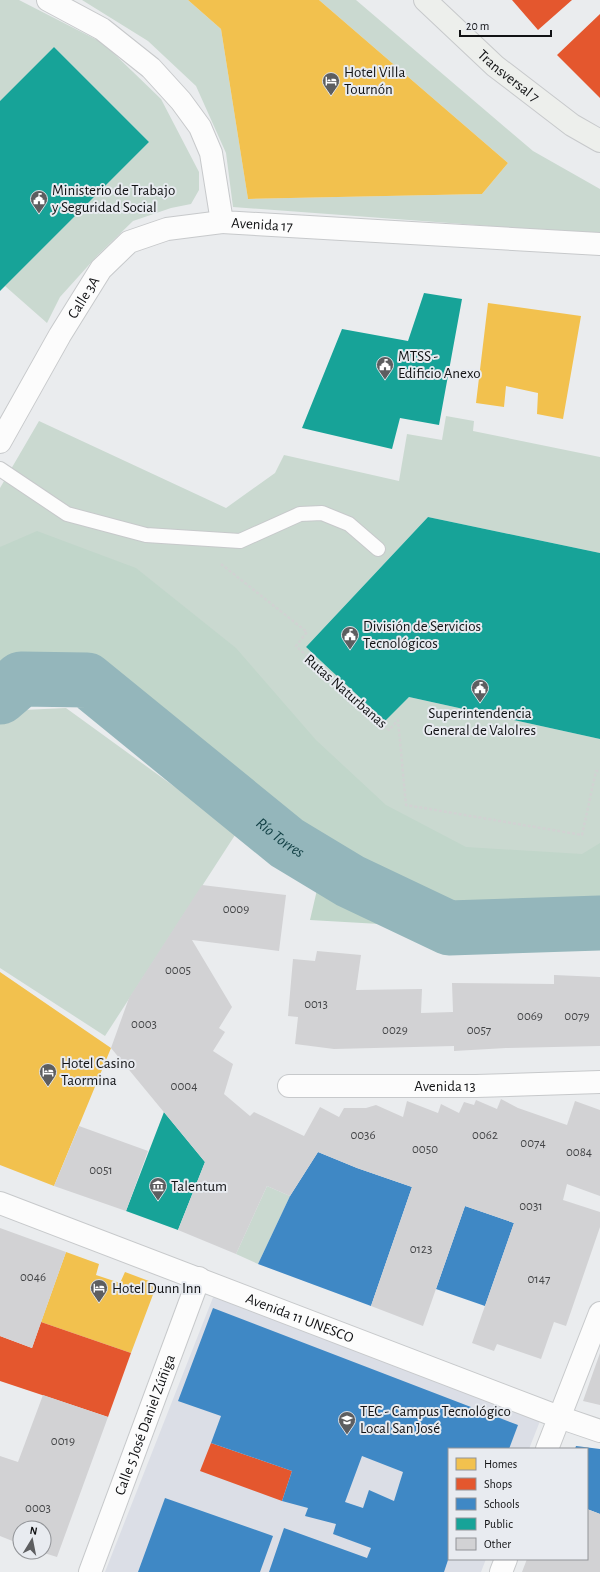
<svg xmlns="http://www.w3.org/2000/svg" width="600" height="1572" viewBox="0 0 600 1572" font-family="'Alegreya Sans',sans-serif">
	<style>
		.built { fill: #dbdee6 }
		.green { fill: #cad9d0 }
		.forest { fill: #c1d6ca }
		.homes { fill: #f2c14e }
		.shops { fill: #e4572e }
		.schools { fill: #3f88c5; fill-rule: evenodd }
		.public { fill: #17a398 }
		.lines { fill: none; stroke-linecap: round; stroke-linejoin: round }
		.river { stroke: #94b6bb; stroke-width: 55 }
		.building { fill: #d2d2d4 }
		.service-casing { stroke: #c7c9cb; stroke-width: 16 }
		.minor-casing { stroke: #c7c9cb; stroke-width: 24 }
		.secondary-casing { stroke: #c7c9cb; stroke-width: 24 }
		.path { stroke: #d1d2d2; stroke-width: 2.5; stroke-dasharray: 3 2; stroke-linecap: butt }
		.service { stroke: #fcfcfc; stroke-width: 14 }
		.minor { stroke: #fcfcfc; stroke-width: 22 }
		.secondary { stroke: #edefec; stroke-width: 22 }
		.labels { text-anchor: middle; stroke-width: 4; stroke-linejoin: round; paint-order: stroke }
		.number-label { font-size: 13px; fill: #434446 }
		.poi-label { font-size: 15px; fill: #111214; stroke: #e8ebf0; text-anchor: start }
		.street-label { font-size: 15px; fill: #111214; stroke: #e8ebf0 }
		.water-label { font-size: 16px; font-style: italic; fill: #134146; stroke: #e8ebf0 }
	</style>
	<rect width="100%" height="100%" fill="#eaecee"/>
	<path class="built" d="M214,1295l326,126 -11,28h-80v110h37l-5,13h-376z"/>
	<path class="green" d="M0,0h19l84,43 58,56 38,73v18l-8,14 -20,4 -38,13 -36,35 -37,41 -13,26 -42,-37 144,-144 -95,-95 -54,54z
		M82,0h106l33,29 27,170 234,-5 26,-31 -189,-163h37l177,151 67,38v45l-367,-27 -7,-54 -30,-67 -48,-45z
		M446,416l28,5 -1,10 127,26v96l-172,-36 -122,130 79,73 24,-23 191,42v163l-148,9 -330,-241 -122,8v-190l39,-67 187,87 49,-35 9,-18 115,26 8,-47 35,6z
		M66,708l171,124 -132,204 -105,-68v-255l2,-2z
		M267,1186l23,10 -32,68 -22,-10z"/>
	<path class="forest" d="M37,531l99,37 100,80 80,92 70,65 80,42 116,7 18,-11v80l-151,5 -139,-8 13,-56 -36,-21 -200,-163 -66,-1 -21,14v-146z"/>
	<path class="homes" d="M188,0h131l189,163 -26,31 -234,5 -27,-170z
		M488,303l93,13 -18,103 -26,-5 1,-21 -32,-7 -2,21 -28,-4z
		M0,972l111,76 -57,138 -54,-21z
		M66,1252l33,12 -3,11 24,8 5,-11 32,12 -26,69 -90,-31z"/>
	<path class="shops" d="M512,0h60l-34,30z
		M600,14v84l-43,-43z
		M41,1322l90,31 -23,64 -108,-36v-45l32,12z
		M211,1443l81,28 -10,30 -82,-30z"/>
	<path class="schools" d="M318,1152l39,16 55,19 -41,119 -113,-42 32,-68z
		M465,1206l49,17 -29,83 -49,-17z
		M213,1308l305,117 -9,24h-60v108l-5,15h-175l15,-44 83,30 4,-10 -38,-14 3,-10 -31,-8 3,-8 -26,-7 10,-30 -81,-28 10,-27 -43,-15zM362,1456l41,16 -9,29 -25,-11 -6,18 -18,-6z
		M576,1446l24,3v65l-13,-5v-60h-12z
		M165,1498l108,38 -13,36h-122z"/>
	<path class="public" d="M54,47l95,95 -149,149v-190z
		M424,293l38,6 -23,126 -39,-7 -8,31 -90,-21 40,-99 66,12z
		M428,517l172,36v186l-191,-42 -24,24 -79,-74z
		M164,1112l41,50 -27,68 -52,-19z"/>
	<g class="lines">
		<path class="river" id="s1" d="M0,697l21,-18 66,1 200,163 63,38 99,47 151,-5"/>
	</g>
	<path class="building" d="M202,885l84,10 -7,56 -87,-11 40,67 -13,21 6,4 -12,19 20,13 -9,30 26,22 4,-4 50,24 16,-29 19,10 5,-9h22l10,-3 27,12 4,-16 31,12 3,-9 18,9 5,-11 10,3 2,-5 21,9 4,-10 17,9 49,17 8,-24 25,9v86l-33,-12 -4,16 37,12v15l-34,99 -12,-4 -13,37 -44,-15 -3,7 -22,-8 42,-120 -49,-17 -42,120 -52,-20 41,-119 -55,-19 -39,-16 -28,44 -23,-10 -31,68 -58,-24 27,-68 -94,-114 18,-50z
		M317,951l44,4 -5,35 66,-1 -1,24 32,-1 -1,-29 102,1v-9l46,2v69l-94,2 -52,3v-5l-120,3 -39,-5 3,-27 -10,-1 5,-57 22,2z
		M79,1126l69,25 -22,60 -72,-25z
		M0,1228l66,24 -34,96 -32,-12z
		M600,1353v52l-17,-4z
		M43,1395l65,22 -51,140 -13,-4v-25h-24v16l-20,-8v-80l18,6z
		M587,1509l13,5v58h-78l5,-13h60z"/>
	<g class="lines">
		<defs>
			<path id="service" d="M0,469l67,45 79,21 94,6 60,-27 22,-1 27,11 29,25"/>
			<g id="minor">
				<path id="s2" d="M48,0l54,29 49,39 30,33 19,26 11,26 11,69 378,22"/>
				<path id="s3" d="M0,442l60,-107 41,-66 28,-27 38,-13 55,-7"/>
				<path id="s4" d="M289,1086h187l124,-4"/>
				<path id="s5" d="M0,1203l559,214 41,14"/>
				<path d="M547,1449l53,-136"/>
				<path id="s6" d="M90,1572l109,-294"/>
				<path d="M501,1572l5,-13"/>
			</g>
			<g id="secondary">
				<path id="s7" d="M425,0l70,66 77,59 28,16"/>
			</g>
		</defs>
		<use href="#service" class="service-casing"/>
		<use href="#minor" class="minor-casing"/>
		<use href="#secondary" class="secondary-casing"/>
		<path class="path" d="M221,564l86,68 -11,14 93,84 9,-10 8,85 176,30 14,-64h4"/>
		<use href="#service" class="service"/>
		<use href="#minor" class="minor"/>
		<use href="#secondary" class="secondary"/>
	</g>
	<defs>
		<symbol id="hotel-pin" viewBox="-11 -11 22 30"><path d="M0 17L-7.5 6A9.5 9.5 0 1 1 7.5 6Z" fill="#5d5e60" stroke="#e8ebf0"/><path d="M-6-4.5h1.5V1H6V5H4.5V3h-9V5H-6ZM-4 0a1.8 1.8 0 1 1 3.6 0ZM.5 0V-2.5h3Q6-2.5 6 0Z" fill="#fff"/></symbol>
		<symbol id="civic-pin" viewBox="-11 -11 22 30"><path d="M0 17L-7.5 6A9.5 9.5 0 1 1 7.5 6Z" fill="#5d5e60" stroke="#e8ebf0"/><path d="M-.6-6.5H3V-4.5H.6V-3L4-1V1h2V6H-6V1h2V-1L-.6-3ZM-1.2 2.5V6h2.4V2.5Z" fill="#fff"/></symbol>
		<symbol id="museum-pin" viewBox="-11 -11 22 30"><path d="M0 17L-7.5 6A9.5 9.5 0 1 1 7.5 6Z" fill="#5d5e60" stroke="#e8ebf0"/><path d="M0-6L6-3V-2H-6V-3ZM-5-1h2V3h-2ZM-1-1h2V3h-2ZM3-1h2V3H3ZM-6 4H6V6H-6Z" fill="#fff"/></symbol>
		<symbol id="university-pin" viewBox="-11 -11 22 30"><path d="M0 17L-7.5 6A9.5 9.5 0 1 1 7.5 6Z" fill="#5d5e60" stroke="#e8ebf0"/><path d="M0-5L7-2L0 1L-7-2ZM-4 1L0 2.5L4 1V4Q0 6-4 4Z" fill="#fff"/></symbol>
	</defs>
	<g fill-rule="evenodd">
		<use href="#hotel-pin" x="321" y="71" width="20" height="27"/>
		<use href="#civic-pin" x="29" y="189" width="20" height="27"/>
		<use href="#civic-pin" x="375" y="355" width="20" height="27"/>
		<use href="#civic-pin" x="340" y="625" width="20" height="27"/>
		<use href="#civic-pin" x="470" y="678" width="20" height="27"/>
		<use href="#hotel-pin" x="38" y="1062" width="20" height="27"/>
		<use href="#museum-pin" x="148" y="1176" width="20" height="27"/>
		<use href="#hotel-pin" x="89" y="1278" width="20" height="27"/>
		<use href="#university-pin" x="337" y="1410" width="20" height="27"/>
	</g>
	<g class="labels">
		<g class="number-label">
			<text x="236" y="913">0009</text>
			<text x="178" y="974">0005</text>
			<text x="316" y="1008">0013</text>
			<text x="530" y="1020">0069</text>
			<text x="577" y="1020">0079</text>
			<text x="144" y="1028">0003</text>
			<text x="395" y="1034">0029</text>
			<text x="479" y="1034">0057</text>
			<text x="184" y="1090">0004</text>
			<text x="363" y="1139">0036</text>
			<text x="485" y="1139">0062</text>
			<text x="533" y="1147">0074</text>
			<text x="425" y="1153">0050</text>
			<text x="579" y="1156">0084</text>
			<text x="101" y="1174">0051</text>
			<text x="531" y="1210">0031</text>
			<text x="421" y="1253">0123</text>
			<text x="33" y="1281">0046</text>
			<text x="539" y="1283">0147</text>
			<text x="63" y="1445">0019</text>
			<text x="38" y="1512">0003</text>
		</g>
		<g class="poi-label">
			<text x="344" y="77">Hotel Villa<tspan x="344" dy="17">Tournón</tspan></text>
			<text x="52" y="195">Ministerio de Trabajo<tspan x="52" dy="17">y Seguridad Social</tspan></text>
			<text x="398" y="361">MTSS -<tspan x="398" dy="17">Edificio Anexo</tspan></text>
			<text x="363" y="631">División de Servicios<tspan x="363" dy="17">Tecnológicos</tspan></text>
			<text x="480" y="718" text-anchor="middle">Superintendencia<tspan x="480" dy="17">General de Valolres</tspan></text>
			<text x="61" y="1068">Hotel Casino<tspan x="61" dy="17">Taormina</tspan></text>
			<text x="171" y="1191">Talentum</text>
			<text x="112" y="1293">Hotel Dunn Inn</text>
			<text x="360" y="1416">TEC - Campus Tecnológico<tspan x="360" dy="17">Local San José</tspan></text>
		</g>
		<g class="street-label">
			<text dy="5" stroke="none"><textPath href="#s7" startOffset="113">Transversal 7</textPath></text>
			<text dy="5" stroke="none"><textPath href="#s2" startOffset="339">Avenida 17</textPath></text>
			<text dy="5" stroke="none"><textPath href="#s3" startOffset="167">Calle 3A</textPath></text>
			<text transform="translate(346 691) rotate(41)" y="5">Rutas Naturbanas</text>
			<text dy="5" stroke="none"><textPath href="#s4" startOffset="156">Avenida 13</textPath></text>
			<text dy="5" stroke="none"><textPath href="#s5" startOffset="321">Avenida 11 UNESCO</textPath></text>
			<text dy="5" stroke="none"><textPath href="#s6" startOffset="157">Calle 5 José Daniel Zúñiga</textPath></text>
		</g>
		<g class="water-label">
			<text dy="6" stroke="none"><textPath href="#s1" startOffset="343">Río Torres</textPath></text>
		</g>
	</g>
	<rect x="448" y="1448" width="140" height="112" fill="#e8ebf0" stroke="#929498"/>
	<rect x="456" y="1458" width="20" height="12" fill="#f2c14e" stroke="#929498"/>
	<text x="484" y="1468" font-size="12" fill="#111214">Homes</text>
	<rect x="456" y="1478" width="20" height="12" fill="#e4572e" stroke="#929498"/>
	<text x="484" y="1488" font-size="12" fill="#111214">Shops</text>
	<rect x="456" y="1498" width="20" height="12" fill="#3f88c5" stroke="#929498"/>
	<text x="484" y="1508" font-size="12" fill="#111214">Schools</text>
	<rect x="456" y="1518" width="20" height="12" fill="#17a398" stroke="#929498"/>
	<text x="484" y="1528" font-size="12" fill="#111214">Public</text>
	<rect x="456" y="1538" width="20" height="12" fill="#d2d2d4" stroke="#929498"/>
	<text x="484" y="1548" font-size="12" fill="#111214">Other</text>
	<g transform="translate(32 1540) rotate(10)"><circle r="19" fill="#e8ebf0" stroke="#929498"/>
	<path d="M0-3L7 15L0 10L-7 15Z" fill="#5d5e60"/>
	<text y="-6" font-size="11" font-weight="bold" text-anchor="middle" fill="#111214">N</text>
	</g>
	<path d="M460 30v6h91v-6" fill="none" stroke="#111214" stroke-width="2"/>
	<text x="466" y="30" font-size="12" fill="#111214" stroke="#e8ebf0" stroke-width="3" paint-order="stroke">20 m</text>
</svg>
